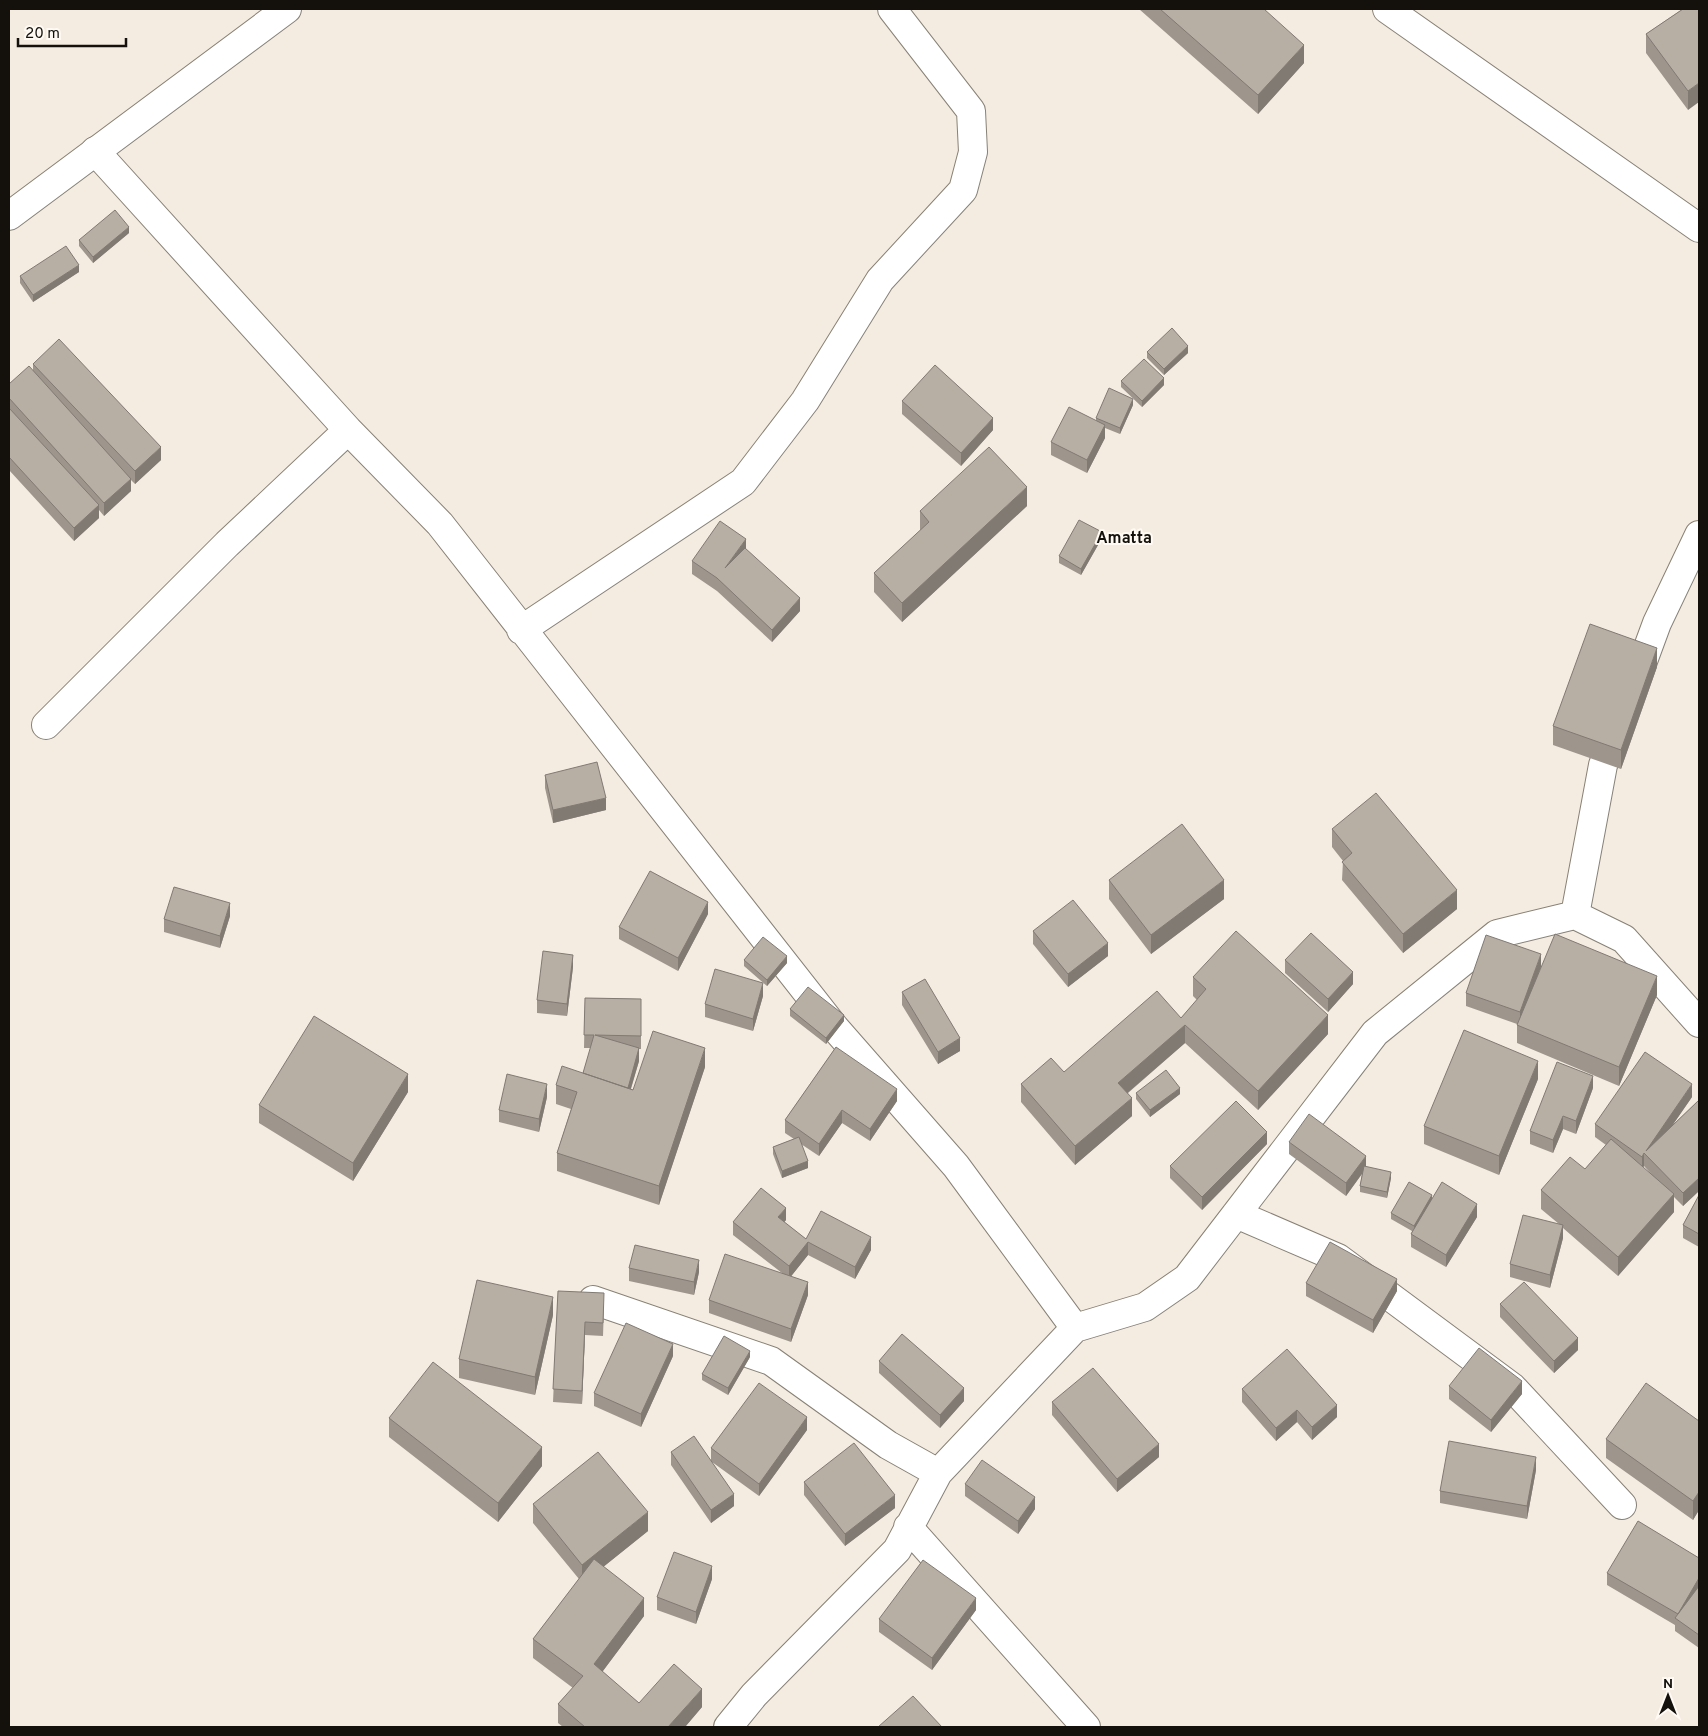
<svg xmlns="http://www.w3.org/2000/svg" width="1708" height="1736" viewBox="0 0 1708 1736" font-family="Overpass,sans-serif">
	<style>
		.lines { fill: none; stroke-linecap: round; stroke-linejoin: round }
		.street-casing { stroke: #888176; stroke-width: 30 }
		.secondary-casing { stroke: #888176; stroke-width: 30 }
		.primary-casing { stroke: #888176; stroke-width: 30 }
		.street { stroke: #fff; stroke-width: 28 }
		.secondary { stroke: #fff; stroke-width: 28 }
		.primary { stroke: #fff; stroke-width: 28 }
		.wall { fill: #9e968d; fill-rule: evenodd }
		.shaded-wall { fill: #817a73 }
		.building { fill: #b8afa4; stroke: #817a73 }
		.labels { text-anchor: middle; stroke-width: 4; stroke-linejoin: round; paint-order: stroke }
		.quarter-label { font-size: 16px; font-weight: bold; fill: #14110d; stroke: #fffaf3 }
	</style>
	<rect width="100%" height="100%" fill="#f4ece1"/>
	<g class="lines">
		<defs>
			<path id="street" d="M95,151l253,279 92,94 395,504 121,138 119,162
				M521,630l222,-148 62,-81 75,-121 83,-90 10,-38 -2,-41 -79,-102
				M1636,680l21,-57 42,-88
				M46,725l181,-181 121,-114
				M1575,915l28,-150 15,-37
				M1236,1214l102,44 174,129 110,118
				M593,1300l178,61 117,84 50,28
				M908,1527l178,200
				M728,1727l26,-32 143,-145 41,-77 137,-145 70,-21 42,-29 188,-245 122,-99 78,-19 49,24 75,84"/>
			<path id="secondary" d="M1387,9l312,219"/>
			<path id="primary" d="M9,216l278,-207"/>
		</defs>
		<use href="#street" class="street-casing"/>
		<use href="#secondary" class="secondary-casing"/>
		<use href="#primary" class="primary-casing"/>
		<use href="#street" class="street"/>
		<use href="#secondary" class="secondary"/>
		<use href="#primary" class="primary"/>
	</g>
	<path class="wall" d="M1139,9h125l40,54 -46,51z
		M1681,9h18l-11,101 -42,-57v-19l35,-24z
		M129,233l-36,30 -14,-17v-6z
		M79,272l-46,30 -13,-19v-7z
		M1147,352l41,1 -24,22 -17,-17z
		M33,364l128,96 -26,24 -4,-4v11l-27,25 -5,-6v8l-25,23 -65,-71v-86l24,-14z
		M1121,381l43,4 -22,22 -21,-20z
		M902,401l91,29 -32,36 -59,-52z
		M1133,405l-13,29 -15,-6v10l-18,35 -36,-18v-13l45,-21v-3z
		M1027,506l-125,116 -28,-30v-19l46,-42v-20z
		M1102,538l-21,37 -22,-12v-7z
		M692,561l108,50 -28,31 -55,-51 -25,-17z
		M1657,667l-36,102 -68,-24v-19z
		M545,775l61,35 -53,13 -8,-35z
		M1332,829l125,80 -54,44 -61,-73 1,-19 -11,-14z
		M1109,880l115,19 -73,55 -42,-55z
		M708,914l-30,57 -59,-32v-12z
		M230,916l-10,32 -56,-16v-13z
		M1033,931l75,25 -40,31 -35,-43z
		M744,960l43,3 -20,23 -23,-20z
		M1285,960l68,24 -25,28 -43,-39z
		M573,967l-6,49 -30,-3v-13z
		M1541,967l-6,14 122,14 -38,91 -102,-43v-19l-51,-18v-13z
		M1193,977l135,57 -70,76 -73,-67 -57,50 4,23 -57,49 -54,-63v-18l43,-12 117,-54 16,-18 -4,-4z
		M902,992l58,59 -22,13 -36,-59z
		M763,996l-10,35 -48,-14v-13z
		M585,998l56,1v50h-2v12l-8,28 2,1 72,-23 -46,138 -102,-34v-18l14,-44 -15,-5v-19l27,-12 8,-25h-7z
		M790,1009l54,12 -18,23 -36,-28z
		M836,1047l61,54 -27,40 -28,-18 -23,33 -18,-12 7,24 -26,10 -9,-24v-7l21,-8 -9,-6v-13z
		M1538,1079l-39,96 -75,-31v-18z
		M1593,1088l-17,46 -13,-5 -10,24 -23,-9v-13z
		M408,1092l-55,89 -94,-58v-18z
		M1136,1093l44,1 -30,23 -14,-18z
		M547,1097l-8,35 -40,-10v-12z
		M1692,1097l-20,29 27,-26v91l-16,15 -9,-9v15l-56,64 -55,-48v10l-13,50 -40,-11v-13l49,-40 -18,-15v-19l44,-21 21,-24 -11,-8v-13zM1644,1166l11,12 -12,-11z
		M1289,1142l77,25 25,11 -4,20 -27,-6v-6l2,-12 -16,22 -57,-42z
		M1267,1144l-65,66 -32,-32v-12z
		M1699,1195v52l-16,-9v-13z
		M1432,1198l45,19 -31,50 -35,-20v-13l1,-3 -21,-12v-6z
		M786,1220l-2,2 22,17 65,11 -16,29 -47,-24 -17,21 17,19 -17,47 -82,-29v-13l73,-27 -49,-38v-13z
		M629,1268l70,4 -5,23 -65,-14z
		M1306,1283l91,8 -24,42 -67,-37z
		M558,1291l46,15 -1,30 -18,-1 -3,69 -29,-2z
		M1500,1304l78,46 -24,23 -54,-56z
		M553,1315l-18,80 -76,-17v-19z
		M673,1356l-32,71 -47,-21v-13z
		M750,1357l-22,38 -26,-15v-6z
		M879,1361l85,40 -24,27 -61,-55z
		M1449,1386l73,8 -31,38 -42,-33z
		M1242,1389l95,28 -25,23 -15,-18 -21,19 -34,-39z
		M1052,1402l107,55 -42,35 -65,-77z
		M389,1418l153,48 -44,56 -109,-85z
		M1699,1421v89l-6,10 -87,-62v-19z
		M807,1430l-48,66 -47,-34 22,44 -23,17 -40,-58v-13l40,8v-12z
		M1536,1470l-9,49 -87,-16v-12z
		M804,1482l91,26 -50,38 -41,-51z
		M965,1484l70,25 -17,25 -53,-38z
		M533,1504l115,27 -45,36 41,49 -42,56 37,31 63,4 -17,20h-122l-5,-4v-19l15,-16 -40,-30v-19l46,-60 -46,-56z
		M1699,1558v90l-24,-17v-6l-68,-40v-12z
		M712,1579l-16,45 -39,-14v-13z
		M976,1610l-44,60 -53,-38v-13z"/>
	<path class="shaded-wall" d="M1304,45v18l-46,51v-19z
		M1699,83v19l-11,8v-19z
		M129,227v6l-36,30v-6z
		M79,265v7l-46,30v-7z
		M1188,346v7l-24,22v-6z
		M1164,378v7l-22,22v-6z
		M1133,399v6l-13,29v-6z
		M993,418v12l-32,36v-13z
		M1105,425v13l-18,35v-13z
		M161,447v13l-26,24v-13z
		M131,479v12l-27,25v-13z
		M1027,487v19l-125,116v-19z
		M99,505v13l-25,23v-13z
		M1102,532v6l-21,37v-6z
		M746,539v13l-21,16z
		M800,598v13l-28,31v-12z
		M1657,648v19l-36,102v-19z
		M606,798v12l-53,13v-13z
		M1224,880v19l-73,55v-19z
		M1457,890v19l-54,44v-19z
		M708,902v12l-30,57v-13z
		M230,903v13l-10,32v-12z
		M1108,943v13l-40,31v-13z
		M1541,954v13l-21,58v-13z
		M573,955v12l-6,49v-12z
		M787,956v7l-20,23v-6z
		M1353,972v12l-25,28v-13z
		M1657,976v19l-38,91v-19z
		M763,983v13l-10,35v-12z
		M844,1015v6l-18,23v-6z
		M1328,1015v19l-70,76v-19z
		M1185,1025v18l-67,58v-18z
		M960,1038v13l-22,13v-12z
		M639,1048v13l-12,40v-12z
		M705,1048v19l-46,138v-19z
		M1538,1061v18l-39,96v-19z
		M408,1074v18l-55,89v-18z
		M1593,1076v12l-17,46v-13z
		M547,1084v13l-8,35v-13z
		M1692,1084v13l-43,62 -3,-8z
		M1180,1088v6l-30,23v-7z
		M897,1089v12l-27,40v-12z
		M1132,1098v18l-57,49v-19z
		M842,1110v13l-23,33v-12z
		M1563,1116v13l-10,24v-13z
		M1267,1132v12l-65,66v-13z
		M1644,1153v13l-2,3v-12z
		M1366,1156v12l-20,28v-13z
		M808,1161v7l-26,10v-7z
		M1391,1172v6l-4,20v-6z
		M1699,1178v13l-16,15v-13z
		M1674,1194v18l-56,64v-19z
		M1432,1195v6l-18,31v-6z
		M1477,1204v13l-31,50v-12z
		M786,1208v12l-8,10v-13z
		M1563,1225v13l-13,50v-13z
		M871,1237v13l-16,29v-12z
		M808,1242v13l-19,24v-13z
		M699,1260v12l-5,23v-13z
		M1397,1279v12l-24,42v-13z
		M808,1282v13l-17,47v-13z
		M553,1297v18l-18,80v-18z
		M585,1322v13l-3,69v-13z
		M1578,1338v12l-24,23v-12z
		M673,1344v12l-32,71v-13z
		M750,1351v6l-22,38v-7z
		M1522,1381v13l-31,38v-12z
		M964,1388v13l-24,27v-13z
		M1337,1405v12l-25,23v-13z
		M1297,1410v12l-21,19v-13z
		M807,1417v13l-48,66v-12z
		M1159,1444v13l-42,35v-13z
		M542,1447v19l-44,56v-19z
		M1536,1457v13l-9,49v-13z
		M1699,1492v18l-6,10v-19z
		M734,1494v12l-23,17v-13z
		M895,1495v13l-50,38v-12z
		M1035,1497v12l-17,25v-13z
		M648,1512v19l-66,53v-19z
		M712,1566v13l-16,45v-12z
		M1699,1578v13l-21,29v-6z
		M644,1598v18l-50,67v-19z
		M976,1598v12l-44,60v-12z
		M702,1689v18l-17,20h-17z"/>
	<path class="building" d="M1160,9h104l40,36 -46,50z
		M1683,9h16v74l-11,8 -42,-57z
		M115,210l14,17 -36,30 -14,-17z
		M66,246l13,19 -46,30 -13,-19z
		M1172,328l16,18 -24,23 -17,-17z
		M59,339l102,108 -26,24 -102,-107z
		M1144,359l20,19 -22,23 -21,-20z
		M935,365l58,53 -32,35 -59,-52z
		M29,366l102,113 -27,24 -95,-105v-14z
		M1109,388l24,11 -13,29 -24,-10z
		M1069,407l36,18 -18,35 -36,-18z
		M9,408l90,97 -25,23 -65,-71z
		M989,447l38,40 -125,116 -28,-30 55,-51 -9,-11z
		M1079,520l23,12 -21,37 -22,-13z
		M720,521l26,18 -21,29 20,-20 55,50 -28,32 -55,-52 -25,-17z
		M1590,624l67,24 -36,102 -68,-24z
		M597,762l9,36 -53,12 -8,-35z
		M1376,793l81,97 -54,44 -61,-72 10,-9 -20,-24z
		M1182,824l42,56 -73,55 -42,-55z
		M650,871l58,31 -30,56 -59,-31z
		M174,887l56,16 -10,33 -56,-17z
		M1073,900l35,43 -40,31 -35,-43z
		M1236,931l92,84 -70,76 -73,-66 -67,58 14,15 -57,48 -54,-62 30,-26 13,14 93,-81 24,27 25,-29 -13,-12z
		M1311,933l42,39 -25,27 -43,-39z
		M1555,934l102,42 -38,91 -102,-42z
		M1486,935l55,19 -21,58 -54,-19z
		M763,937l24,19 -20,24 -23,-20z
		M543,951l30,4 -6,49 -30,-4z
		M715,969l48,14 -10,36 -48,-15z
		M925,979l35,59 -22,14 -36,-60z
		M808,987l36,28 -18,23 -36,-29z
		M585,998l56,1v37l-46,-1 44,13 -11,40 -45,-15 11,-38h-10z
		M314,1016l94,58 -55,89 -94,-58z
		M1464,1030l74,31 -39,95 -75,-30z
		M653,1031l52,17 -46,138 -102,-33 20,-61 -21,-7 6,-19 71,24z
		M836,1047l61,42 -27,40 -28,-19 -23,34 -34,-24z
		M1645,1052l47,32 -46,67 53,-51v78l-16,15 -39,-40 -2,4 -47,-33z
		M1557,1062l36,14 -17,45 -13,-5 -10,24 -23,-9z
		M1166,1070l14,18 -30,22 -14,-17z
		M507,1074l40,10 -8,35 -40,-9z
		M1236,1101l31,31 -65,65 -32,-31z
		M1309,1114l57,42 -20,27 -57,-41z
		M799,1137l9,24 -26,10 -9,-24z
		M1611,1139l63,55 -56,63 -77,-67 29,-33 15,12z
		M1364,1166l27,6 -4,20 -27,-6z
		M1409,1182l23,13 -18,31 -23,-13z
		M1442,1182l35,22 -31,51 -35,-21z
		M761,1188l25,20 -8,9 28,22 15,-28 50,26 -16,30 -47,-25 -19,24 -56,-44z
		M1699,1195v39l-16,-9z
		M1523,1215l40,10 -13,50 -40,-11z
		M1330,1242l67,37 -24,41 -67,-37z
		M635,1245l64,15 -5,22 -65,-14z
		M725,1254l83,28 -17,47 -82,-29z
		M477,1280l76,17 -18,80 -76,-18z
		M1524,1282l54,56 -24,23 -54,-57z
		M558,1291l46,2 -1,30 -18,-1 -3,69 -29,-2z
		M626,1323l47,21 -32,70 -47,-21z
		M902,1334l62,54 -24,27 -61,-54z
		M724,1336l26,15 -22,37 -26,-14z
		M1479,1348l43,33 -31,39 -42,-34z
		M1287,1349l50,56 -25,22 -15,-17 -21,18 -34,-39z
		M433,1362l109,85 -44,56 -109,-85z
		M1093,1368l66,76 -42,35 -65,-77z
		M759,1383l48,34 -48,67 -48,-36z
		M1646,1383l53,38v71l-6,9 -87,-62z
		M694,1436l40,58 -23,16 -40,-58z
		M1449,1441l87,16 -9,49 -87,-15z
		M854,1443l41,52 -50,39 -41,-52z
		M598,1452l50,60 -66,53 -49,-61z
		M982,1460l53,37 -17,24 -53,-37z
		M1638,1521l61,37v20l-21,36 -71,-41z
		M674,1552l38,14 -16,46 -39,-15z
		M594,1559l50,39 -50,66 45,39 35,-39 28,25 -34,38h-83l-27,-23 25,-28 -50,-37z
		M923,1560l53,38 -44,60 -53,-39z
		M1699,1586v49l-24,-17z
		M913,1696l29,31h-64z"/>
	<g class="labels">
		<g class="quarter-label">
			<text x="1124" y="543">Amatta</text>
		</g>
	</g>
	<rect width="1708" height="1736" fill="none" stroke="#14110d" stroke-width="20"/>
	<g transform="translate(1668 1696)" stroke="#fffaf3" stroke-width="4" paint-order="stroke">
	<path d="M0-4L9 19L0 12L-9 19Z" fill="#14110d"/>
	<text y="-8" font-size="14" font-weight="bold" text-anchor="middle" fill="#14110d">N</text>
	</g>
	<path d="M18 38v8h108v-8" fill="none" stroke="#14110d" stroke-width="2.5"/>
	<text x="25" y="38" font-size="15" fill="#14110d" stroke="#fffaf3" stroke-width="4" paint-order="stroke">20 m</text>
</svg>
